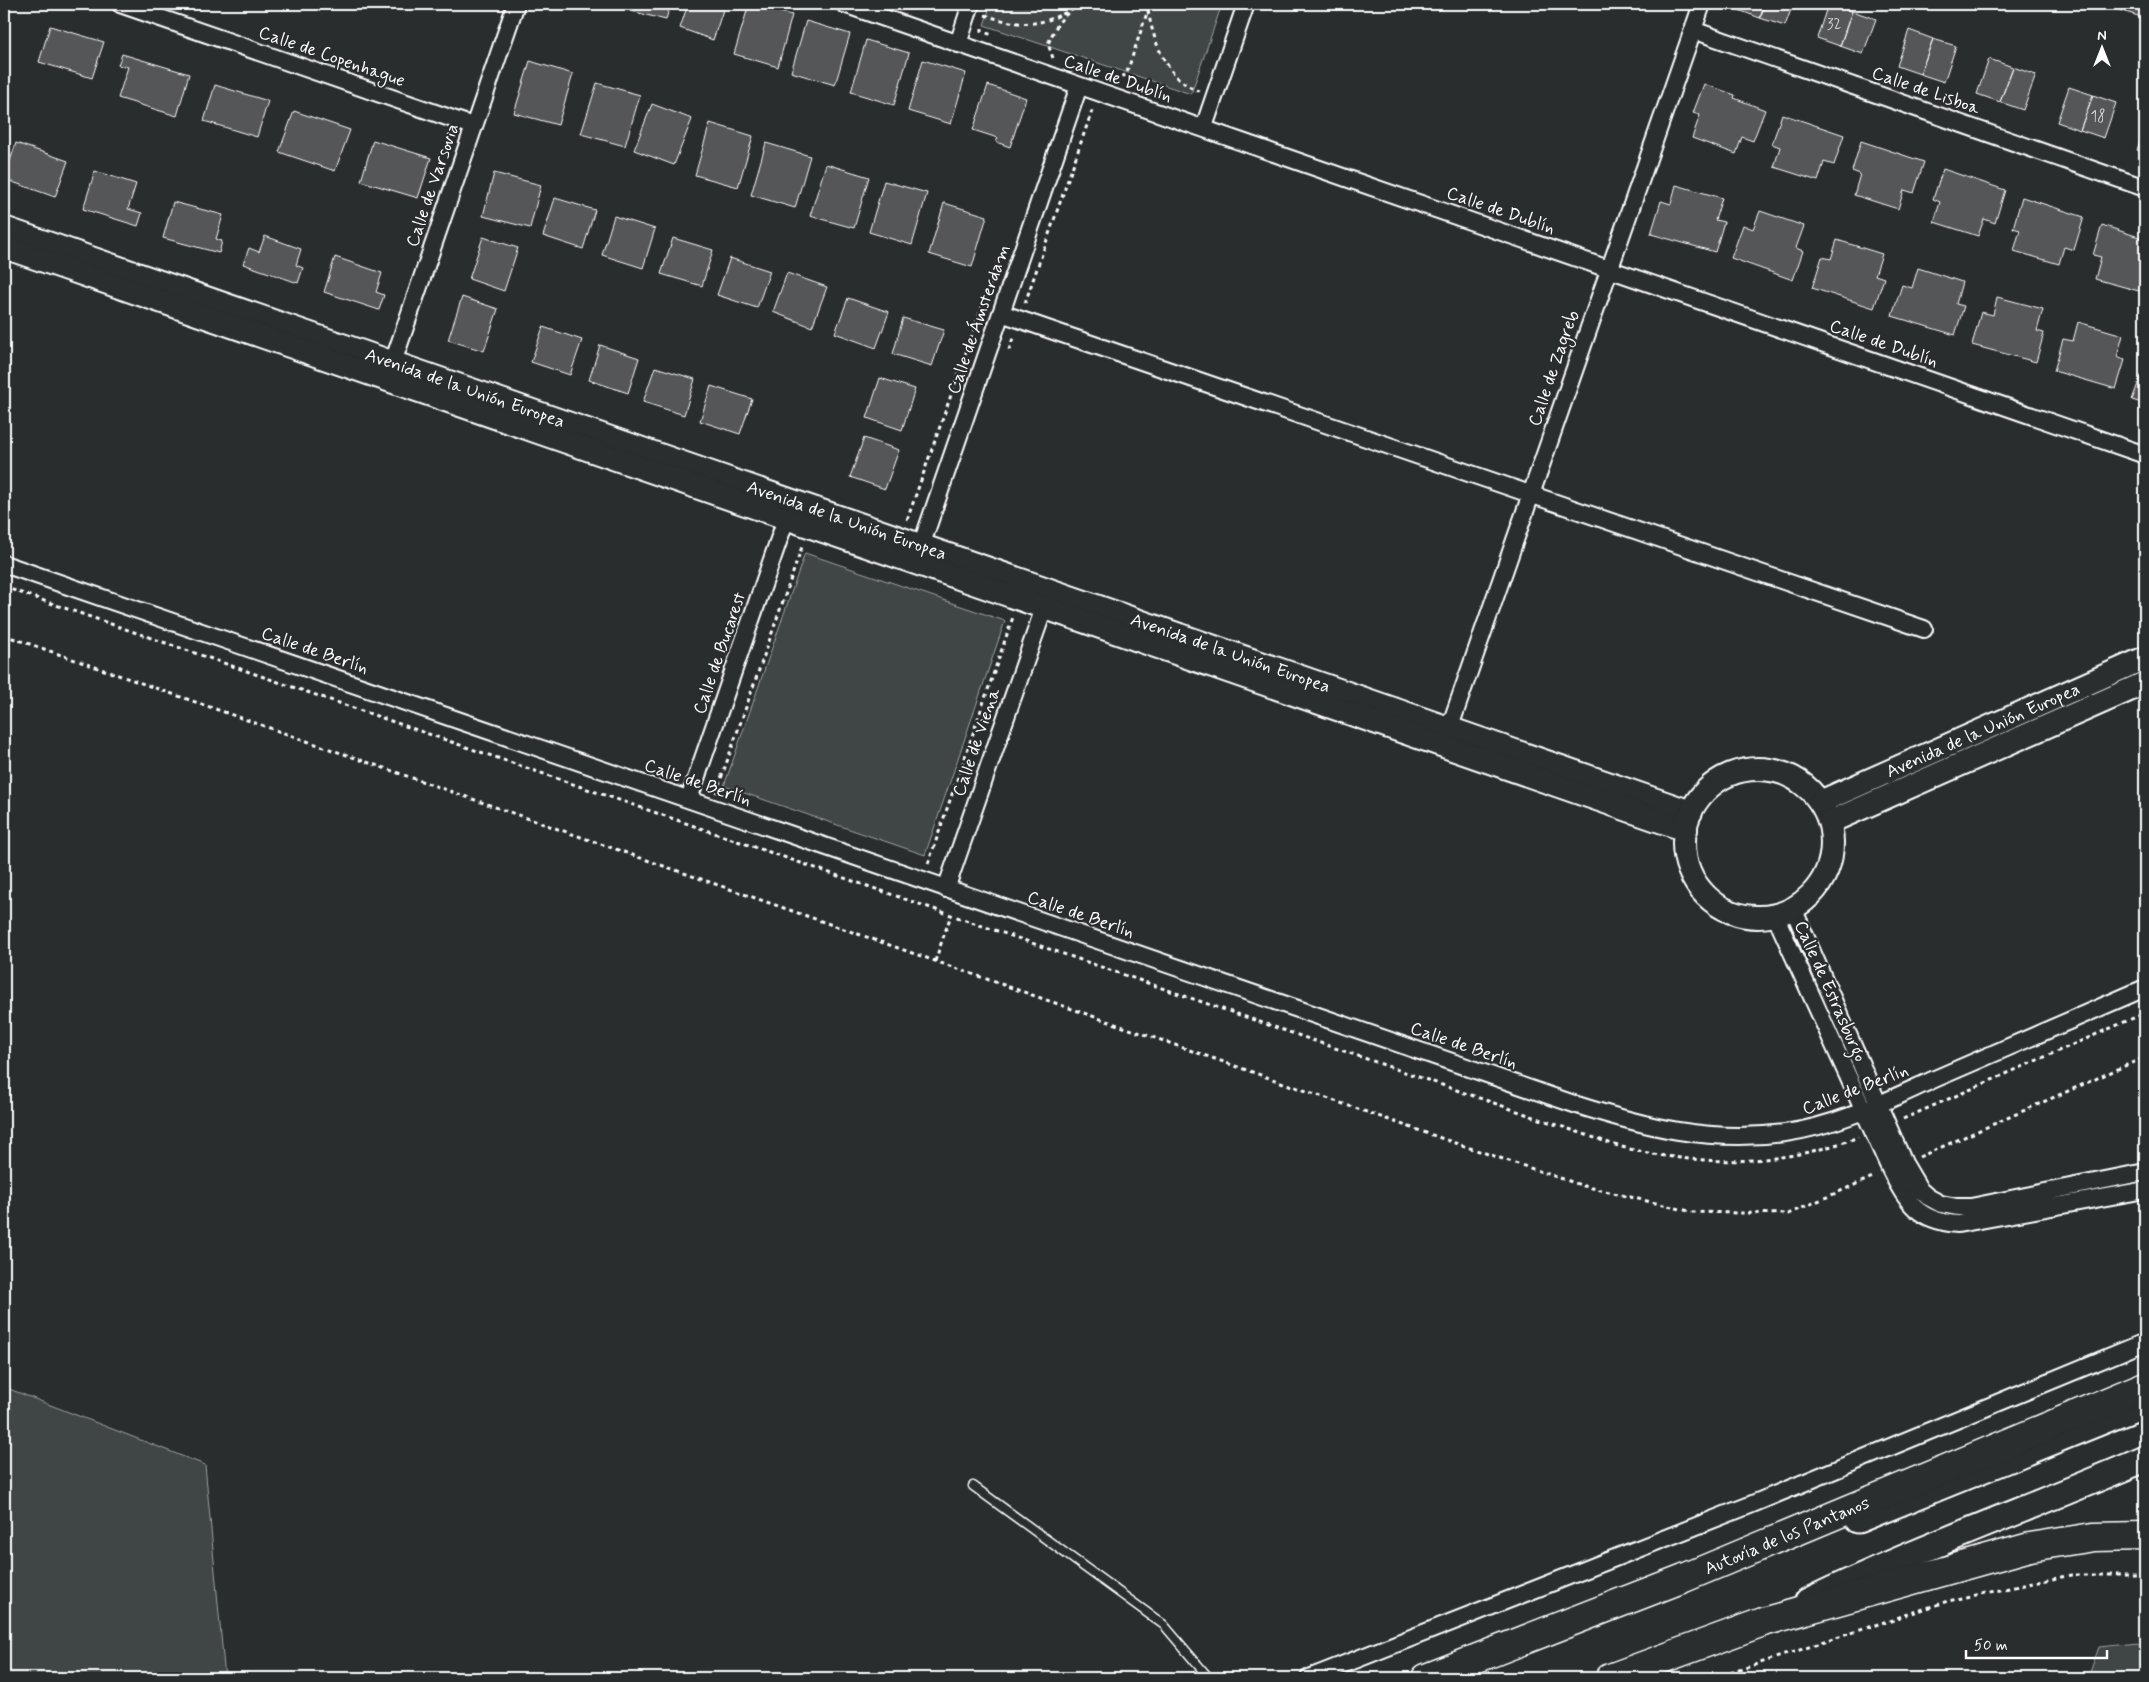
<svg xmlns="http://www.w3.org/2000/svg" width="2149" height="1682" viewBox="0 0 2149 1682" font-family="Mynerve,sans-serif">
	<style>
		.green { fill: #414445; stroke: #a0a2a2 }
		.building { fill: #555758; stroke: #fff }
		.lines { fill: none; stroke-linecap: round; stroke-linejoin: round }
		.lane-casing { stroke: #fff; stroke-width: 11 }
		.street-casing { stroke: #fff; stroke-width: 20 }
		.secondary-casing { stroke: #fff; stroke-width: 26 }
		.primary-casing { stroke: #fff; stroke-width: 29 }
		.highway-casing { stroke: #fff; stroke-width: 31 }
		.path { stroke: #fff; stroke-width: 3; stroke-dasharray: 4 4; stroke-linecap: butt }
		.lane { stroke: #2a2d2e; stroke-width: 8 }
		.street { stroke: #2a2d2e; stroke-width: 16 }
		.secondary { stroke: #2a2d2e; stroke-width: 22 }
		.primary { stroke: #2a2d2e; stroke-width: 25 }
		.highway { stroke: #2a2d2e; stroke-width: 28 }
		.labels { text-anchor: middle; stroke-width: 4.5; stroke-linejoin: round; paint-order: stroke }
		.number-label { font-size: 15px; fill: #d4d5d5 }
		.street-label { font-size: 18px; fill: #fff; stroke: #2a2d2e }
	</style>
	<rect width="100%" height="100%" fill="#2a2d2e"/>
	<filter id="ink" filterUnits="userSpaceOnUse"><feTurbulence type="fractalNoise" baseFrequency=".02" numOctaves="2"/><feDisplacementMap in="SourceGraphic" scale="10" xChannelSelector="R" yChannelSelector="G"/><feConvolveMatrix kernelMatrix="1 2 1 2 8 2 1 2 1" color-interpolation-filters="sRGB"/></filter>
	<g filter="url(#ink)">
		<path class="green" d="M991,4h231l-31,90 -207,-69z
			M805,553l200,68 -80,234 -201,-69z
			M4,1387l201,78 20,213h-221z
			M2137,1643l8,14v21h-57l11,-31z"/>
		<path class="building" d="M633,4h37l-4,16 -35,-9z
			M688,4h37l-12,36 -33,-12z
			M749,4l43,11 -14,52 -44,-13z
			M1737,4h28l-5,14 -24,-9z
			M1765,4h28l-8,22 -25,-8z
			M1828,4l24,7 -12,35 -23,-8z
			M2102,4h22l-2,7z
			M2124,4h21v14l-23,-7z
			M1852,11l24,8 -13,35 -23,-8z
			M806,21l44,13 -15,51 -44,-13z
			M50,26l54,16 -12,36 -53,-16z
			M1909,30l24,9 -13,35 -23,-8z
			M1933,39l23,7 -12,36 -24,-8z
			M866,40l43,13 -15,52 -43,-13z
			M122,54l67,20 -12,42 -59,-18 10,-31 -10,-2z
			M1989,59l24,8 -13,35 -23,-8z
			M923,60l43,13 -15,51 -43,-13z
			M530,61l43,13 -15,51 -44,-12z
			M2013,67l23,8 -13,35 -23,-8z
			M597,83l43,12 -15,51 -44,-12z
			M1704,84l31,11 -1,3 31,12 -12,31 -11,-4 -6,17 -44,-16 8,-23 -7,-2z
			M215,85l53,16 -11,36 -53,-16z
			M988,85l38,13 -16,49 -14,-5 2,-4 -25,-8z
			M2069,87l24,8 -13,35 -23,-8z
			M2093,95l23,8 -12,35 -24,-8z
			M652,104l40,15 -18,46 -40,-15z
			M294,111l56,19 -15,41 -56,-19z
			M1782,114l62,21 -10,30 -10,-3 -6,19 -44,-14 6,-20 -8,-3z
			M710,123l43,13 -15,51 -43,-12z
			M2145,127v26l-8,-3z
			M373,140l58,18 -13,40 -57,-17z
			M1861,141l63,21 -10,31 -10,-3 -6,19 -44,-14 6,-21 -8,-3z
			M16,143l52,18 -13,36 -51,-18z
			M766,143l44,13 -15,52 -44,-13z
			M826,164l43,13 -15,51 -44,-12z
			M1943,169l62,21 -10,33 -11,-4 -6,17 -44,-14 6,-20 -7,-3z
			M95,171l41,13 -8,25 14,4 -4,13 -55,-17z
			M494,173l47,12 -11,43 -47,-12z
			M884,181l43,12 -15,52 -43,-13z
			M1676,185l46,13 -7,22 9,2 -9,30 -64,-18 10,-33 10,3z
			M2022,197l62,20 -10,33 -10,-3 -5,17 -45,-13 6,-21 -7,-2z
			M555,198l40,12 -12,39 -40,-13z
			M173,202l50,13 -7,24 6,2 -3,12 -56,-15z
			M944,203l43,13 -15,51 -43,-13z
			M1760,211l44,15 -8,22 7,3 -10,29 -62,-22 12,-33 10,4z
			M614,216l41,13 -12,39 -41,-13z
			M2102,225l43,14v34l-6,18 -44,-12 6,-22 -8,-2z
			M265,236l36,13 -5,16 7,3 -5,15 -55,-19 6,-16 10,4z
			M483,237l35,11 -14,43 -35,-12z
			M673,238l40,12 -11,36 -41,-12z
			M1837,240l45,14 -7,21 9,3 -10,30 -62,-20 10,-31 9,2z
			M335,257l47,16 -6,19 8,3 -5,15 -55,-18z
			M730,258l40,13 -13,37 -40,-13z
			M1918,268l44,14 -6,22 8,2 -9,29 -63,-19 10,-31 10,3z
			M787,273l40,14 -15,40 -39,-15z
			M462,297l36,12 -14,42 -36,-11z
			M1997,297l46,12 -6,22 7,2 -8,29 -64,-17 9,-33 12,3z
			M848,298l41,14 -13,36 -41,-15z
			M903,318l41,12 -12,36 -39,-12z
			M2078,322l45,13 -6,22 8,3 -9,29 -62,-18 9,-32 10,2z
			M543,327l39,13 -12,35 -39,-13z
			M600,345l39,13 -11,35 -39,-13z
			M655,367l40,12 -11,36 -41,-13z
			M2143,370l2,1v33l-13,-4z
			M880,378l35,11 -13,41 -35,-12z
			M711,386l41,13 -12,35 -40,-13z
			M864,438l35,12 -14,39 -35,-12z"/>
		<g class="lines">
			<defs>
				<path id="lane" d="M973,1486l191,139 45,53"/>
				<path id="street" d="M120,4l353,122
					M844,4l1301,451
					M1693,30l452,158
					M958,44l13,-40
					M1204,127l42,-123
					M1001,313l923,316
					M390,371l126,-367
					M918,555l161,-469
					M4,564l1570,540c72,23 134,39 211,29 53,-7 103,-33 152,-55 70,-30 139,-60 208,-90
					M1446,738l256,-734
					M689,799l97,-280
					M946,889l98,-281
					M1793,908l111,255 16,27 8,7 13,7 16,3h14l174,-35
					M1775,915l115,254c17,34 28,52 68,55l187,-34
					M1309,1678l441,-173 395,-163"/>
				<g id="secondary">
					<path id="s1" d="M4,228l1687,584"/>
					<path d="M4,247l1682,583"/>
					<circle cx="1758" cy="843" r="74"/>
					<path id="s2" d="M1820,802l325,-144"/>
					<path d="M1830,822l315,-139"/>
				</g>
				<path id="primary" d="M1858,1520l287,-116
					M1808,1601c110,-53 225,-94 337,-142"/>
				<g id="highway">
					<path id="s3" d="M1426,1678l258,-100 461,-192"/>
					<path d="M1610,1678l153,-56 267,-75 63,-10 52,-1"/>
				</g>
			</defs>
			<use href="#lane" class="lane-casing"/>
			<use href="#street" class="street-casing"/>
			<use href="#secondary" class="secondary-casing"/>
			<use href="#primary" class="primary-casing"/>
			<use href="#highway" class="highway-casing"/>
			<path class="path" d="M1148,11c6,31 18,68 51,80
				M985,15c33,11 53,13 85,-5
				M982,28v3l10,4
				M1053,58l-5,-14c9,-21 14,-30 35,-40
				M1114,79l12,-4 24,-71
				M1025,303l68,-195
				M1009,350l5,-15
				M907,520l92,-261
				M4,587l1614,559c78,21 163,21 240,-9
				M4,635l1451,508 129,43 109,26 95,2 87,-38
				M716,793l87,-249
				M928,864l85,-247
				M935,961l16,-46
				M1903,1119l242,-106
				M1919,1157l226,-100
				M1715,1678l233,-77 123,-26h74"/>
			<use href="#lane" class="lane"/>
			<use href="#street" class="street"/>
			<use href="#secondary" class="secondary"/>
			<use href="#primary" class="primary"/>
			<use href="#highway" class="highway"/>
		</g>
	</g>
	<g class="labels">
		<g class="number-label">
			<text x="1834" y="29">32</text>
			<text x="2098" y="121">18</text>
		</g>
		<g class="street-label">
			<text transform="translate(332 56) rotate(19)" y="6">Calle de Copenhague</text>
			<text transform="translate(1118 78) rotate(19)" y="6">Calle de Dublín</text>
			<text transform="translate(1926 90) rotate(19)" y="6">Calle de Lisboa</text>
			<text transform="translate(432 185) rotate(-71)" y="6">Calle de Varsovia</text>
			<text transform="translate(1501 210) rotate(19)" y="6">Calle de Dublín</text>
			<text transform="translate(978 319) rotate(-71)" y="6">Calle de Ámsterdam</text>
			<text transform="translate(1884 343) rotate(19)" y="6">Calle de Dublín</text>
			<text transform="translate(1553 368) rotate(-71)" y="6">Calle de Zagreb</text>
			<text dy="6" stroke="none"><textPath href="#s1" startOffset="488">Avenida de la Unión Europea</textPath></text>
			<text dy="6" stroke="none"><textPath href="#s1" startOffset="892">Avenida de la Unión Europea</textPath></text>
			<text transform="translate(315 650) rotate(19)" y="6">Calle de Berlín</text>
			<text transform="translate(719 653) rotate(-71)" y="6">Calle de Bucarest</text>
			<text dy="6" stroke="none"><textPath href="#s1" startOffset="1298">Avenida de la Unión Europea</textPath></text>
			<text dy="6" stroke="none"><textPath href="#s2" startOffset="178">Avenida de la Unión Europea</textPath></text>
			<text transform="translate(976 742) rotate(-71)" y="6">Calle de Viena</text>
			<text transform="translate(698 782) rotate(19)" y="6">Calle de Berlín</text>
			<text transform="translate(1081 914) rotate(19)" y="6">Calle de Berlín</text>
			<text transform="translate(1831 991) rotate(66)" y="6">Calle de Estrasburgo</text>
			<text transform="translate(1464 1045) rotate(19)" y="6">Calle de Berlín</text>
			<text transform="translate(1855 1089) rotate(-21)" y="6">Calle de Berlín</text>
			<text dy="6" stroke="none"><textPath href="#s3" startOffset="388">Autovía de los Pantanos</textPath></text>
		</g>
	</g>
	<rect width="2149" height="1682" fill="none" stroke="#2a2d2e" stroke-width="20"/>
	<rect x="10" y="10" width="2129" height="1662" fill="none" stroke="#fff" stroke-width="2" filter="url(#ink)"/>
	<g transform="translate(2102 48)" stroke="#2a2d2e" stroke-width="4" paint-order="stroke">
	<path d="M0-4L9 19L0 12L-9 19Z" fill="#ffffff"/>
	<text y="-8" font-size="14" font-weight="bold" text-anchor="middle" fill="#ffffff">N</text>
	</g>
	<path d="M1966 1650v8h141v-8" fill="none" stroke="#ffffff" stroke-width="2.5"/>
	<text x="1974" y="1650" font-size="15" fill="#ffffff" stroke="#2a2d2e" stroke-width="4" paint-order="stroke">50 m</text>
</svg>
